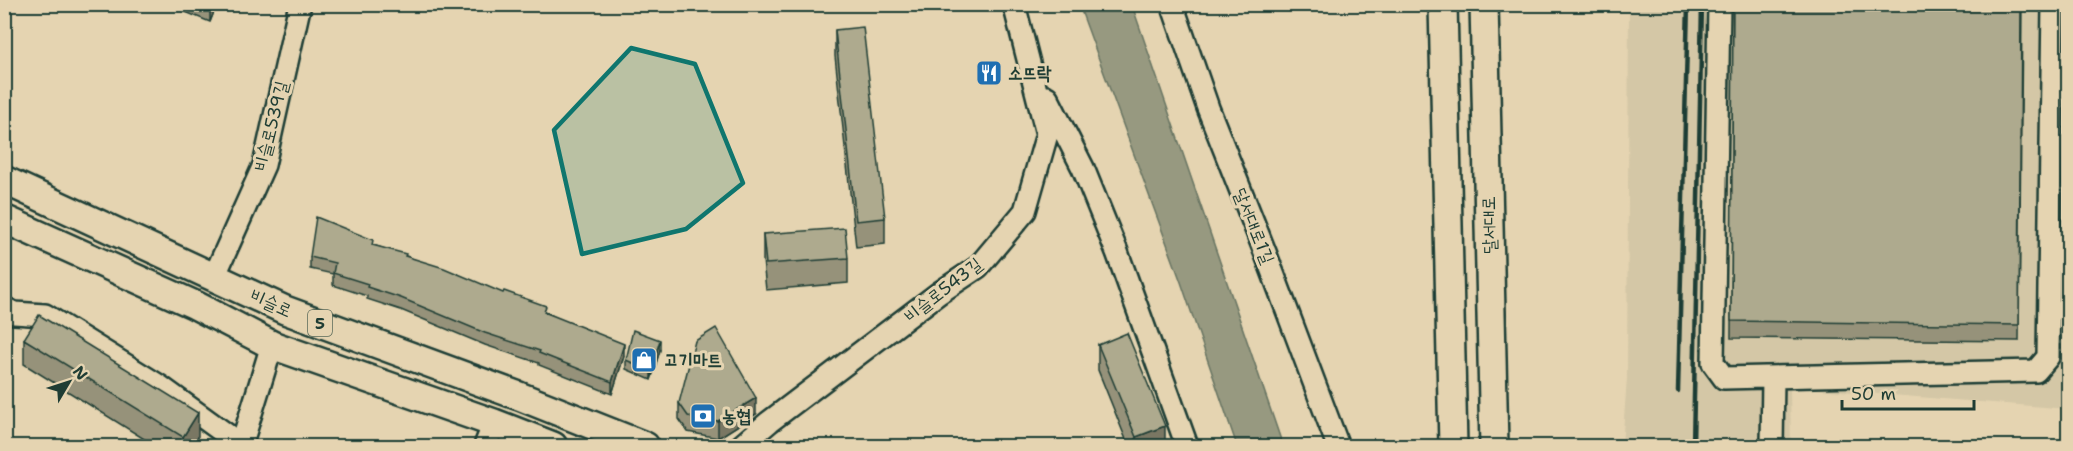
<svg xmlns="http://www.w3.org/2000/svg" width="2073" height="451" viewBox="0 0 2073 451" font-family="'Shantell Sans','Poor Story',sans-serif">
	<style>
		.built { fill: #d4c7a6 }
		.water { fill: #979980; stroke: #677462; stroke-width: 1.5 }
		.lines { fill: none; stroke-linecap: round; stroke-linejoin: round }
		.minor-casing { stroke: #1f3d34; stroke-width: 26 }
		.major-casing { stroke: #1f3d34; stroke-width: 32 }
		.minor { stroke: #e5d4b1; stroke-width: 21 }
		.major { stroke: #e5d4b1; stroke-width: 27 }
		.rail { stroke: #1f3d34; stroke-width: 4.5 }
		.wall { fill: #96927a; stroke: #1f3d34; stroke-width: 1.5 }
		.shaded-wall { fill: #7a7763; stroke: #1f3d34; stroke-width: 1.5 }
		.building { fill: #aeaa8e; stroke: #1f3d34; stroke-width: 1.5 }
		.marked { fill: #0f766e; fill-opacity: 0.2; stroke: #0f766e; stroke-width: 4.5; stroke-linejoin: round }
		.labels { text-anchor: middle; stroke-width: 6; stroke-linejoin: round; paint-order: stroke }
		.shield { fill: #e5d4b1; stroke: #5a6a5a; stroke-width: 1.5 }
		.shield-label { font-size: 16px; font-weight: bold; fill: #1f3d34 }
		.poi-label { font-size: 18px; font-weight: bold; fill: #1f3d34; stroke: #e5d4b1; text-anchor: start }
		.street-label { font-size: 18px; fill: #1f3d34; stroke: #e5d4b1 }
	</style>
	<rect width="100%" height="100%" fill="#e5d4b1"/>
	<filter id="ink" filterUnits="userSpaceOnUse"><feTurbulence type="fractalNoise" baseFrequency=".0167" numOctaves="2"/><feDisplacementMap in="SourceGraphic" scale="12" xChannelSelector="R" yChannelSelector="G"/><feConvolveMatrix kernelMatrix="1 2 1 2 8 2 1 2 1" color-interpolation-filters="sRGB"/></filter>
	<g filter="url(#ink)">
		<path class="built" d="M1629,5h439v404l-278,-22 1,59h-169l5,-68z"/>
		<path class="water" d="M1079,5h53l151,441h-46l-56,-164z"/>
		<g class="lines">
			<defs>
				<path id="minor" d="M1172,4l36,104 57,144 73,194
					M1719,4l-6,359 11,15 312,-7 12,-14 5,-353
					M1047,97l36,71 34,84 70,194
					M214,277l50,-112 36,-161
					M4,308l10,5 31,2 116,72 80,58
					M241,446l31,-101
					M485,446l9,-23
					M741,446l28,-24 170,-129 39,-26 47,-56 22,-77 -33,-130
					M1772,446l1,-68"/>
				<path id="major" d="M1443,4l10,442
					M1484,4l10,442
					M4,180l281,130 234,86 126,50
					M4,219l191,86 77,40 222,78 59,23"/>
			</defs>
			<use href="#minor" class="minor-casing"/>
			<use href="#major" class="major-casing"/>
			<use href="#minor" class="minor"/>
			<use href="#major" class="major"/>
			<path class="rail" d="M1678,391l10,-387
				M1693,446l9,-442"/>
		</g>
		<path class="wall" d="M166,4h51l-7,18z
			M1733,4h289l-3,337 -288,-3z
			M835,30l50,188v26l-29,3 -21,-191z
			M763,234l85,24v25l-82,7 -3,-30z
			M373,245l33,11 140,56 78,44 -12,38 -73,-29v-2l-54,-18 -84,-35 -34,-11v-3l-34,-11v-11l-23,-5v-12z
			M24,339l174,99 -5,9h-36l-133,-83z
			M1098,345l67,102h-36l-31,-77z
			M660,350l-9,30 -25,-11v-9z
			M679,403l77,11 -38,24 -30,-6 -9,-13z"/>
		<path class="shaded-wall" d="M210,4h7l-7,18z
			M660,340v10l-9,30v-9z
			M624,344v12l-12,38v-12z
			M756,398v16l-38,24v-17z
			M198,413v25l-5,9h-10v-10z
			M1165,426v21h-29v-10z"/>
		<path class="building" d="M1733,4h288l-2,321 -288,-4z
			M863,27l22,191 -29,3 -21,-191z
			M316,217l57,23 -1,5 34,9 -1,2 39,12 59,25 1,-2 42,15 -2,6 80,32 -12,38 -73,-29 1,-2 -55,-18 -84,-35 -34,-11 1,-3 -35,-11 2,-10 -25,-6z
			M845,228l3,30 -82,6 -3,-30z
			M39,315l159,98 -15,24 -159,-98z
			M716,328l40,70 -38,23 -30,-5 -9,-13 16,-62z
			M633,330l27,10 -9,31 -25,-11z
			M1127,333l38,93 -29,11 -38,-92z"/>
	</g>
	<path class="marked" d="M631,48l64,16 48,119 -57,46 -104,25 -28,-124z"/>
	<defs>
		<symbol id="restaurant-square" viewBox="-11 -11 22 22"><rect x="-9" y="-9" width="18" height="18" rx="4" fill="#1f6fb2" stroke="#e5d4b1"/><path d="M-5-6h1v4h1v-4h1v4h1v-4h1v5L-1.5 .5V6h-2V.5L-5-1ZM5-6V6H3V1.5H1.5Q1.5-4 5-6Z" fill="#fff"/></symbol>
		<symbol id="shop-square" viewBox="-11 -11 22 22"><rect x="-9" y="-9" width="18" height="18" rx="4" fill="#1f6fb2" stroke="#e5d4b1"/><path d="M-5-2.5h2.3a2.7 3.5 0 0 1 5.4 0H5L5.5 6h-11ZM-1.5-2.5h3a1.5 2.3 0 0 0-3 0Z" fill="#fff"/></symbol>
		<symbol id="bank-square" viewBox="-11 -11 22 22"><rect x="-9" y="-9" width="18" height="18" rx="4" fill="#1f6fb2" stroke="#e5d4b1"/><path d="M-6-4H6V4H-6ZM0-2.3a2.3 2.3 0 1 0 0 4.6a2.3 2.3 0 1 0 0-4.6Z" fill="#fff"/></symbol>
	</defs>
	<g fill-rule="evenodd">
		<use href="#restaurant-square" x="974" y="58" width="30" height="30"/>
		<use href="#shop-square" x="629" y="345" width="30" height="30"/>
		<use href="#bank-square" x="688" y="401" width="30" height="30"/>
	</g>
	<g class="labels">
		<rect class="shield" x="308" y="310" width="24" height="26" rx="4.5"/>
		<g class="shield-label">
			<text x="320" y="329">5</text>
		</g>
		<g class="poi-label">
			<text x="1008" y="79">소뜨락</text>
			<text x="664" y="366">고기마트</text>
			<text x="722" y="422">농협</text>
		</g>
		<g class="street-label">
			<text transform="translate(271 126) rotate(-76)" y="6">비슬로539길</text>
			<text transform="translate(1489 225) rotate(-91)" y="6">달서대로</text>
			<text transform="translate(1254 226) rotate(68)" y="6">달서대로1길</text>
			<text transform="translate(943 290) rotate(-38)" y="6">비슬로543길</text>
			<text transform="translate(271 303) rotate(24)" y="6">비슬로</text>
		</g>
	</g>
	<rect width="2073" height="451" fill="none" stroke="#e5d4b1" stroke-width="24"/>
	<rect x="12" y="12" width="2049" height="427" fill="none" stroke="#1f3d34" stroke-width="2" filter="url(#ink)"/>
	<g transform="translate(69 382) rotate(51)" stroke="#e5d4b1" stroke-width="4.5" paint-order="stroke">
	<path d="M0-4.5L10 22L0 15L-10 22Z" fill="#1f3d34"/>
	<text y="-9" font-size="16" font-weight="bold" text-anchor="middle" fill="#1f3d34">N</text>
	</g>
	<path d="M1842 400v9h132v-9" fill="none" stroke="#1f3d34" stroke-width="3"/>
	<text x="1851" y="400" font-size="18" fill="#1f3d34" stroke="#e5d4b1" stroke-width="4.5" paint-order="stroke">50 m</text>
</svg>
